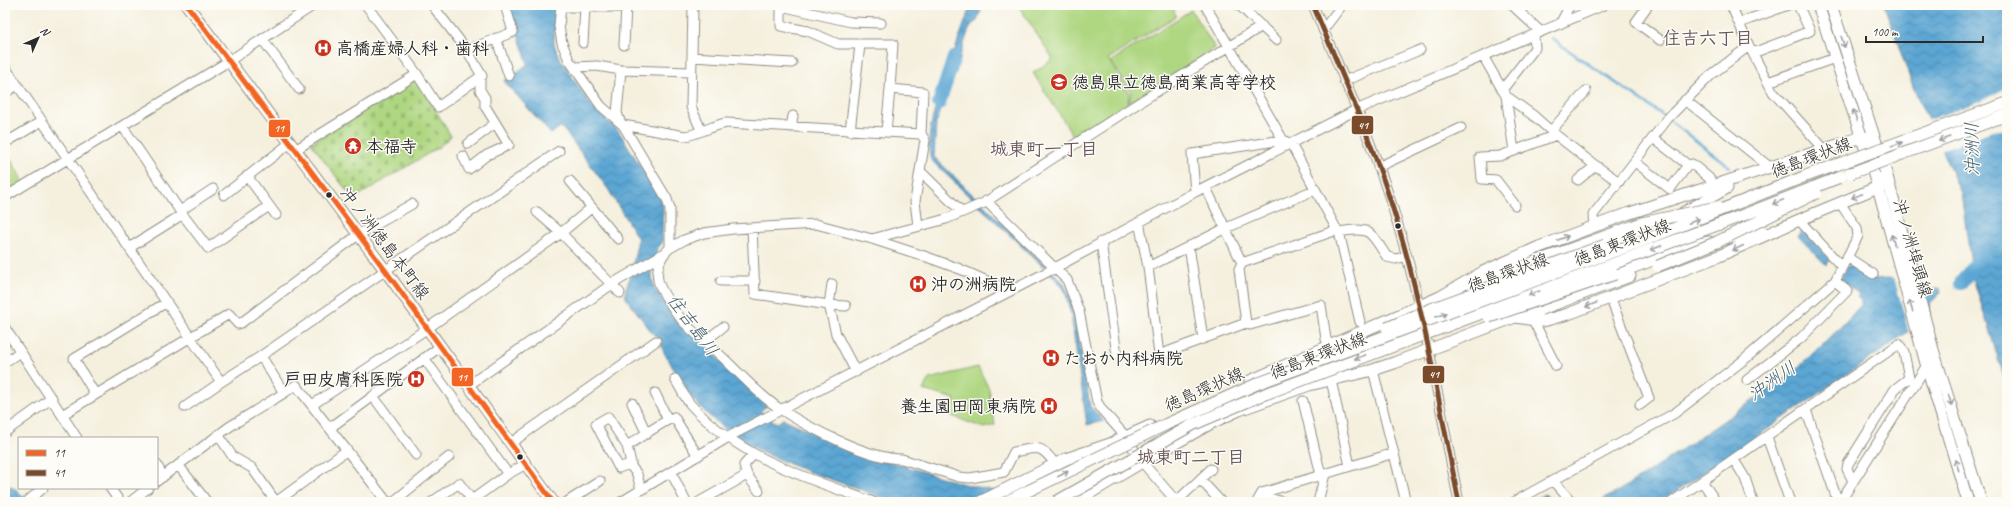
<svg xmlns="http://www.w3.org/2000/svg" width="2012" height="507" viewBox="0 0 2012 507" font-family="Caveat,'Klee One',sans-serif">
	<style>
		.grass { fill: #afd781; stroke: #6d8156 }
		.cemetery { fill: url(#cemetery-stones); stroke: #6d8156 }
		.water { fill: url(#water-waves); stroke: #43687f }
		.pier { fill: #f5f0de }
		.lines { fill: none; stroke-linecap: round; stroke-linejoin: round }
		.stream { stroke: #5ba6d3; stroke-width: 2.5 }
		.river { stroke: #5ba6d3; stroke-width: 14 }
		.minor-casing { stroke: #908e84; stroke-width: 11 }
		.major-casing { stroke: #908e84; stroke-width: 13 }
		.minor { stroke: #fff; stroke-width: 9 }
		.major { stroke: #fff; stroke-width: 11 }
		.major-bridge-casing { stroke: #908e84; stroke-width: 13; stroke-linecap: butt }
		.major-bridge { stroke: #fff; stroke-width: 11 }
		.bus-1-casing { stroke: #fdfcf7; stroke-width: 8 }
		.bus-2-casing { stroke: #fdfcf7; stroke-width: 8 }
		.bus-1 { stroke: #f26522; stroke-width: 5 }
		.bus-2 { stroke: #7a4b2a; stroke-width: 5 }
		.oneway { stroke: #a0a0a0 }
		.bus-dot { fill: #2b2b2b; stroke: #fdfcf7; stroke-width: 1.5 }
		.labels { text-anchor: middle; stroke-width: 3; stroke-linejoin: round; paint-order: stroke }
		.poi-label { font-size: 17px; font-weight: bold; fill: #2b2b2b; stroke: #fdfcf7; text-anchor: start }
		.street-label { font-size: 17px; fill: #2b2b2b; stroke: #fdfcf7 }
		.neighbourhood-label { font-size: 18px; font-weight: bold; fill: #6a575e; stroke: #fdfcf7 }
		.water-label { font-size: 18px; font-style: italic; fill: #3e5c6e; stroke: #fdfcf7 }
		.line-badge { stroke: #fdfcf7; stroke-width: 1.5 }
		.badge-label { font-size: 11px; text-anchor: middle; font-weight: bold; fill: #fff }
	</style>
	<defs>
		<pattern id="cemetery-stones" width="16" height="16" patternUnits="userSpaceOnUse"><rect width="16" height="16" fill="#afd781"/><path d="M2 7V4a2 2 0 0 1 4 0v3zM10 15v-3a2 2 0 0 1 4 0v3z" fill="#97b970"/></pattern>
		<pattern id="water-waves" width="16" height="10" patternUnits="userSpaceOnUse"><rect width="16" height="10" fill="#5ba6d3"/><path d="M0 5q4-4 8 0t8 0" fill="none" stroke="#4b87ab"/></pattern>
	</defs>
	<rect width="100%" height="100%" fill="#fdfcf7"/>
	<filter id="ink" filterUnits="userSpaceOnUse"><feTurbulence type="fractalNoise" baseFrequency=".025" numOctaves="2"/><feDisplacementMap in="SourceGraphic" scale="8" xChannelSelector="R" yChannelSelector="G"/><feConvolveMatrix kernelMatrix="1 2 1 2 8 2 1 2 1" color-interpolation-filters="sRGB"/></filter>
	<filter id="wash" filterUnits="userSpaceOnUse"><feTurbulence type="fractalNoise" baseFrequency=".012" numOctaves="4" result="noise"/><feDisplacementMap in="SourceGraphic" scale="16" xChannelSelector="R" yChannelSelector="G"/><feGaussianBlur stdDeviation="0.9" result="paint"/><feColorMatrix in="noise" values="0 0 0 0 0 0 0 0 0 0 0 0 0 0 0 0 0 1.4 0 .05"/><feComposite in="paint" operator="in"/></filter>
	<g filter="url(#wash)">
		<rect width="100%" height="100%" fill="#f5f0de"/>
		<path class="grass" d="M1018,5h154l4,11 -68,43 21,35 -1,9 -54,34 -41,-64 20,-14z
			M1191,10l24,38 -86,55 2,-10 -20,-32z
			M5,149l19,34 -19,11z
			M978,367l11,22 6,36 -11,3 -35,-13 6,-16 -32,-9 6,-11z"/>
		<path class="cemetery" d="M416,78l35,58 -12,11 -86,52 -42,-56z"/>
		<path class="water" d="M508,5h47l-1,39 5,13 34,51 25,22 43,69 2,7 -1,37 -4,5 -7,22 3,17 19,29 94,87v3l-7,5 17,12 7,-4 77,34 103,31 39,9 25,9h-105l-6,-4c-6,0 -12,5 -18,4 -16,-3 -33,-11 -49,-16 -69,-23 -144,-49 -178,-120 -5,-9 -11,-16 -12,-27l-7,-5 -27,-36 -1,-7 6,-16 7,-36 -30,-50 -44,-59 -4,-3 -9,7 -47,-53 24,-17z
			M971,5h12l-6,16 -5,3 -4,8 -15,45 -7,-2z
			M1884,5h123v382l-34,-109 -12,-85 -48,-106z
			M942,85l7,3 -13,35 -2,34 129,125 9,18 4,16 14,90 14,15 -17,4 -16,-109 -6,-25 -7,-10 -127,-121c-7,-22 5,-53 11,-75z
			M1803,230l28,30 -5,5 -28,-29z
			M1855,265l18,14 15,-1 41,9 1,3 10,-2 1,5 -11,10v12l-40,30 -217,149 -14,8h-60l41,-24 143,-98c28,-23 54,-48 78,-75v-4l-4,-4 2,-3 -19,-15 8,-13z
			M8,485l9,5 12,12h-9l-15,-7v-8z
			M1545,494l7,8h-22z"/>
		<path class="pier" d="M2004,89h3v40l-15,2 -53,20 -13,-30 57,-21z
			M1894,277l28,6 8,34 -21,16z"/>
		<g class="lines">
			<path class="stream" d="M1552,39l109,75 69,53"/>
			<path class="river" d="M939,103l15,-45
				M1961,283l22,-29"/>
		</g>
	</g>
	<g filter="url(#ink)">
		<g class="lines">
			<defs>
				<path id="minor" d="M366,5l51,69 21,33 42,-30
					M432,5l35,45
					M561,5l-2,21 3,17 7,17 32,46 22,19 44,74 3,10v39c-9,7 -14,20 -12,32 2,10 17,31 23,39 11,13 26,24 38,35 20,18 38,40 61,55 29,19 89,50 122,50l57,18 11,1 34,-6 10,-20c24,-4 26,-9 41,12
					M693,5l-2,102 10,23
					M781,5v21l27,5 30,13h55l-3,45 33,3 -2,42 4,6 -10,61 3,25
					M1205,5l78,135 8,4 46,86 2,2c33,-6 31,0 48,25l9,2 11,-3
					M1239,5l37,35
					M1313,5c30,72 63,145 85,220 27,90 42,185 61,277
					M1512,5l29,27
					M1648,5l-12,17 24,18
					M1731,5l18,41 24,46 52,58
					M781,6l70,16 30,1
					M561,7h65l-2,38
					M1739,23l49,-18
					M1560,24l10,-19
					M1323,30l19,-25
					M496,38l13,38
					M262,39l37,50
					M583,43l2,-36
					M1753,53l57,-22 -12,-26
					M1483,56l23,40 8,55 -14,5 -20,1 2,22 14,1 19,25
					M692,57l100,6
					M5,67l216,315 40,-26 298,-205
					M574,67l23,-1 24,4 71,2
					M1344,81l76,-31
					M1768,82l67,-24
					M1502,90l33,-42 -1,-12
					M5,93l12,-8
					M1506,96l28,20 17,15 35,-40
					M1685,100l86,68
					M620,121l-3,-8 4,-43
					M623,125l62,11c14,-2 26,-10 41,-13l195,11
					M123,127l57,84 28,37 61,-42
					M791,127l2,-11
					M850,131l10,-86
					M1551,131l41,32 27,19
					M886,132l4,-43
					M1653,138l35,27
					M5,143l37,-22
					M468,144l26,-20
					M295,150l122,-76
					M1514,151l42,-16
					M463,156l6,13 18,-14 22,-10 -24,-39v-8l-5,-8v-13l2,-1 -15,-26 46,-18 -8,-27
					M1635,162l35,27 18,-24 4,-1 17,14 5,9
					M1378,167l83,-39
					M920,171l42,41
					M247,176l29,39
					M1578,180l17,-14
					M570,181l48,58
					M1195,192l-3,-38 91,-14
					M224,195l66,-52
					M5,197l224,-136 85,-56
					M986,201l81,79 12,31 18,91 5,8 24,27 16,25 35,40
					M180,211l33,-22
					M537,212l24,21 59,60
					M1799,220l43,47
					M1139,222l9,45 11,88 87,-32 -7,-54 3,-6 -36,-75
					M1594,226l-1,-11 76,-98 42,-42 38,-29
					M752,228l3,66 74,11 7,29 20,38
					M1339,232l21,90
					M872,239l74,-20 38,-16 156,-101 122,-76
					M1101,242l16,113
					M1189,246l14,93
					M129,248l54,-34
					M670,248l14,-8 20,-7 29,-4 83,-5 56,15 52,17 36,13 41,18 6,5
					M1847,257l26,17
					M1242,263l95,-33
					M1148,267l76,-38 90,-39
					M721,281h34
					M832,284l-3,21 17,1
					M1610,297l39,101 -9,7
					M1533,320l23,46
					M1246,323l4,2 71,-20 5,34 3,6
					M5,328l72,110
					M705,341l18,-14
					M261,356l23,37 12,-8 91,117
					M424,358l84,116
					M5,362l15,-10
					M1373,370l33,132
					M675,379c5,8 9,18 16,26 48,53 116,73 182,97
					M1331,380l19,86
					M1747,380l54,-42 46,-47 -12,-10 23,-45 -1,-8 -17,-25
					M469,385l143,-101 51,-30
					M655,393l13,27
					M95,394l-21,-35 93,-57
					M373,396l43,59
					M1303,401l18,74
					M632,403l15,31
					M312,405l116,-77 133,-95 30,-25
					M185,407l36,-25
					M1806,410l32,92
					M62,415l167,-101 9,10 3,-1 117,-88 54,-31
					M330,428l111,-82
					M5,432l47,-34
					M219,436l14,21 19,11 24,34 70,-51
					M1767,437l23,65
					M511,443l145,-102
					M627,446l-19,-29 -12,7 23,44 10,-4 8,10 4,16
					M1734,460l11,18 8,24
					M629,464l2,-1 -4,-17c16,-10 30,-21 47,-29l24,39
					M157,465l6,12
					M179,466l28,36
					M671,472l15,30
					M747,475l12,16
					M1200,479l21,23
					M157,481l72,-54 55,-34
					M1553,481l19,21
					M1702,481l14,21
					M110,488l10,14
					M1261,496l23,6
					M1177,501l34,-32
					M27,502l16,-14
					M130,502l18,-14
					M393,502l56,-45
					M432,502l27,-19 13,17 36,-26 18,-10
					M567,502l33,-21
					M621,502l111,-67 321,-166 142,-77 161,-82 248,-105
					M699,502l48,-27 -3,-10 9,-10
					M1257,502l5,-9 132,-40
					M1318,502l7,-28
					M1514,502l161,-89 70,-54 90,-78
					M1672,502l227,-158 5,8 5,26 -14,11 -47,75 -1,5 6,12
					M1840,502l89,-140"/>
				<path id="major" d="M187,5l198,265 168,232
					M1818,5l60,182 49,180 41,135
					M1831,5l55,168 47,177 48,152
					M1806,176l41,-15
					M1683,213l44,-25
					M1728,238l34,-6
					M1605,245l63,-25
					M1615,274l78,-29 16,-3
					M1472,285l170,-62
					M1520,317l110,-41
					M1250,381l190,-84 43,-25 56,-25 88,-33 235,-77 7,1 7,5
					M980,502l86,-43 44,-15 40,-18
					M1006,502l22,-11
					M1075,502l67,-40 71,-40 26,-12 70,-25 64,-15 21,-7 121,-46 28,4 25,-7 151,-58 80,-36 79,-33 8,-14"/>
			</defs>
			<use href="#minor" class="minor-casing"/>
			<use href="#major" class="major-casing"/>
			<use href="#minor" class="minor"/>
			<use href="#major" class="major"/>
			<defs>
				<path id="major-bridge" d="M1847,161l160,-58
					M1851,173l156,-58
					M1642,223l75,-16
					M1658,266l59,-24 99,-49
					M1489,317l126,-43
					M1387,328l44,-19 174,-64
					M1028,491l139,-67 92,-41 391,-145 156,-62
					M1056,502l136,-77 73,-31 484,-181 91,-36"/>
			</defs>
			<use href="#major-bridge" class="major-bridge-casing"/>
			<use href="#major-bridge" class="major-bridge"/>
			<defs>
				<path id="bus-1" d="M187,5l198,265 168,232"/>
				<path id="bus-2" d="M1313,5c30,72 63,145 85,220 27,90 42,185 61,277"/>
			</defs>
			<use href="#bus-1" class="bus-1-casing"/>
			<use href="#bus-2" class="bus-2-casing"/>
			<use href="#bus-1" class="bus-1"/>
			<use href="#bus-2" class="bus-2"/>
		</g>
		<defs><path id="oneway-shaft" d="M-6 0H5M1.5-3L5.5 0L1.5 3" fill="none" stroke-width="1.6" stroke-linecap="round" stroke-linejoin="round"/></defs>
		<g class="oneway">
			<use href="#oneway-shaft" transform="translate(1843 42) rotate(72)"/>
			<use href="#oneway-shaft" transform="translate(1855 115) rotate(-109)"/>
			<use href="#oneway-shaft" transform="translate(1944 139) rotate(160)"/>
			<use href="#oneway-shaft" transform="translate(1897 144) rotate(-19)"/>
			<use href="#oneway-shaft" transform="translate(1857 196) rotate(158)"/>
			<use href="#oneway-shaft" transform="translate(1778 202) rotate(158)"/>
			<use href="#oneway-shaft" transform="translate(1694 221) rotate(-21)"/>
			<use href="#oneway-shaft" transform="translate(1563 238) rotate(-21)"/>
			<use href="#oneway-shaft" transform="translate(1893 240) rotate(-106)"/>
			<use href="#oneway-shaft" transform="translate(1656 248) rotate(159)"/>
			<use href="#oneway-shaft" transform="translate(1738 248) rotate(155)"/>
			<use href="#oneway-shaft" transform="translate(1534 293) rotate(160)"/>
			<use href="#oneway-shaft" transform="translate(1591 305) rotate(159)"/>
			<use href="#oneway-shaft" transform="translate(1911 306) rotate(-106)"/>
			<use href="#oneway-shaft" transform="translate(1441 315) rotate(-20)"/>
			<use href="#oneway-shaft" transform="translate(1360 357) rotate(160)"/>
			<use href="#oneway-shaft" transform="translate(1950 400) rotate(73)"/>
			<use href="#oneway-shaft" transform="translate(1957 465) rotate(-107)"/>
			<use href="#oneway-shaft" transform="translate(1063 474) rotate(-27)"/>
		</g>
	</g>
	<defs>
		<symbol id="hospital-disc" viewBox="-11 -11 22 22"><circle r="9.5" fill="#c8321e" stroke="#fdfcf7"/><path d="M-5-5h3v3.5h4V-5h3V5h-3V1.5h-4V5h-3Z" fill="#fff"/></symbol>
		<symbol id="school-disc" viewBox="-11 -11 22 22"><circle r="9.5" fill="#c8321e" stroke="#fdfcf7"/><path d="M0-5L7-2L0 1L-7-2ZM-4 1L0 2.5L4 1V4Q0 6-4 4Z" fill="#fff"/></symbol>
		<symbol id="temple-disc" viewBox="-11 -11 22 22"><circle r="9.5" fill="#c8321e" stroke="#fdfcf7"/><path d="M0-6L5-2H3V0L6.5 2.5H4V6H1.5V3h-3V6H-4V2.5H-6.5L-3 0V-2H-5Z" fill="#fff"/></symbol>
	</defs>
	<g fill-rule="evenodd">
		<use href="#hospital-disc" x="313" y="38" width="20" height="20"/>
		<use href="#school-disc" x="1049" y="72" width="20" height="20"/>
		<use href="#temple-disc" x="343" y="136" width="20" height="20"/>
		<use href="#hospital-disc" x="908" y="274" width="20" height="20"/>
		<use href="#hospital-disc" x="1041" y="348" width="20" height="20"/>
		<use href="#hospital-disc" x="406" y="369" width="20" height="20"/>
		<use href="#hospital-disc" x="1039" y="396" width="20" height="20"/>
	</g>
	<g class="bus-dot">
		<circle cx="329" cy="195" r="3.5"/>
		<circle cx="1398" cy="226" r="3.5"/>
		<circle cx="520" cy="457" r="3.5"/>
	</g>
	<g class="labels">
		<g class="poi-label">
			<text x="336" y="54">高橋産婦人科・歯科</text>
			<text x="1072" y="88">徳島県立徳島商業高等学校</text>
			<text x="366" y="152">本福寺</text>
			<text x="931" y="290">沖の洲病院</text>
			<text x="1064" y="364">たおか内科病院</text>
			<text x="403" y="385" text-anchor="end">戸田皮膚科医院</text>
			<text x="1036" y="412" text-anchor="end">養生園田岡東病院</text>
		</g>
		<g class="street-label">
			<text transform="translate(1811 157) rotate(-21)" y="6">徳島環状線</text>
			<text transform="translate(1622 242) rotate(-21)" y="6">徳島東環状線</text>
			<text transform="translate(385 243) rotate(53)" y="6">沖ノ洲徳島本町線</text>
			<text transform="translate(1913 248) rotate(74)" y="6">沖ノ洲埠頭線</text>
			<text transform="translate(1508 272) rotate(-20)" y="6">徳島環状線</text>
			<text transform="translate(1318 355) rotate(-21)" y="6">徳島東環状線</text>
			<text transform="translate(1204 389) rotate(-24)" y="6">徳島環状線</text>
		</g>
		<g class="neighbourhood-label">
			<text x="1708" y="44">住吉六丁目</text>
			<text x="1044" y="155">城東町一丁目</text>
			<text x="1191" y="463">城東町二丁目</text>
		</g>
		<g class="water-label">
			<text transform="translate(1972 149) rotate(-91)" y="6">沖洲川</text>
			<text transform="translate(693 325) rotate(53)" y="6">住吉島川</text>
			<text transform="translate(1772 381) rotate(-35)" y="6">沖洲川</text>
		</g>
	</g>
	<g class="line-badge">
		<rect x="1351" y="115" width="23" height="20" rx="4" fill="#7a4b2a"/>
		<rect x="268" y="119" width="23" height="19" rx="4" fill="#f26522"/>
		<rect x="1422" y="365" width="23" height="19" rx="4" fill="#7a4b2a"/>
		<rect x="451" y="367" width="23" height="20" rx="4" fill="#f26522"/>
	</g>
	<g class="badge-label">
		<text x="1363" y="129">41</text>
		<text x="279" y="132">11</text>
		<text x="1434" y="378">41</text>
		<text x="462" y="381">11</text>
	</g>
	<rect width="2012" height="507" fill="none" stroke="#fdfcf7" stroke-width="20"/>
	<rect x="18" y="437" width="140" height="52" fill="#fdfcf7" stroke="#a9a8a5"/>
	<rect x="26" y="450" width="20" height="6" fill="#f26522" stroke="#a9a8a5"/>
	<text x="54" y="457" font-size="12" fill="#2b2b2b">11</text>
	<rect x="26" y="470" width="20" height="6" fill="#7a4b2a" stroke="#a9a8a5"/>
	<text x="54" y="477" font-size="12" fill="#2b2b2b">41</text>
	<g transform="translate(38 38) rotate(45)" stroke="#fdfcf7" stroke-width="3" paint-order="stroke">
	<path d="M0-3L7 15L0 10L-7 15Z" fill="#2b2b2b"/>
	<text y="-6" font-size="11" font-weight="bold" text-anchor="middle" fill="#2b2b2b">N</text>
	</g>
	<path d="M1866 36v6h117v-6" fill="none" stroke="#2b2b2b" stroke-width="2"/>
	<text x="1872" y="36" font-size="12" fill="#2b2b2b" stroke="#fdfcf7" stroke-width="3" paint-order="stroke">100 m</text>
</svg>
